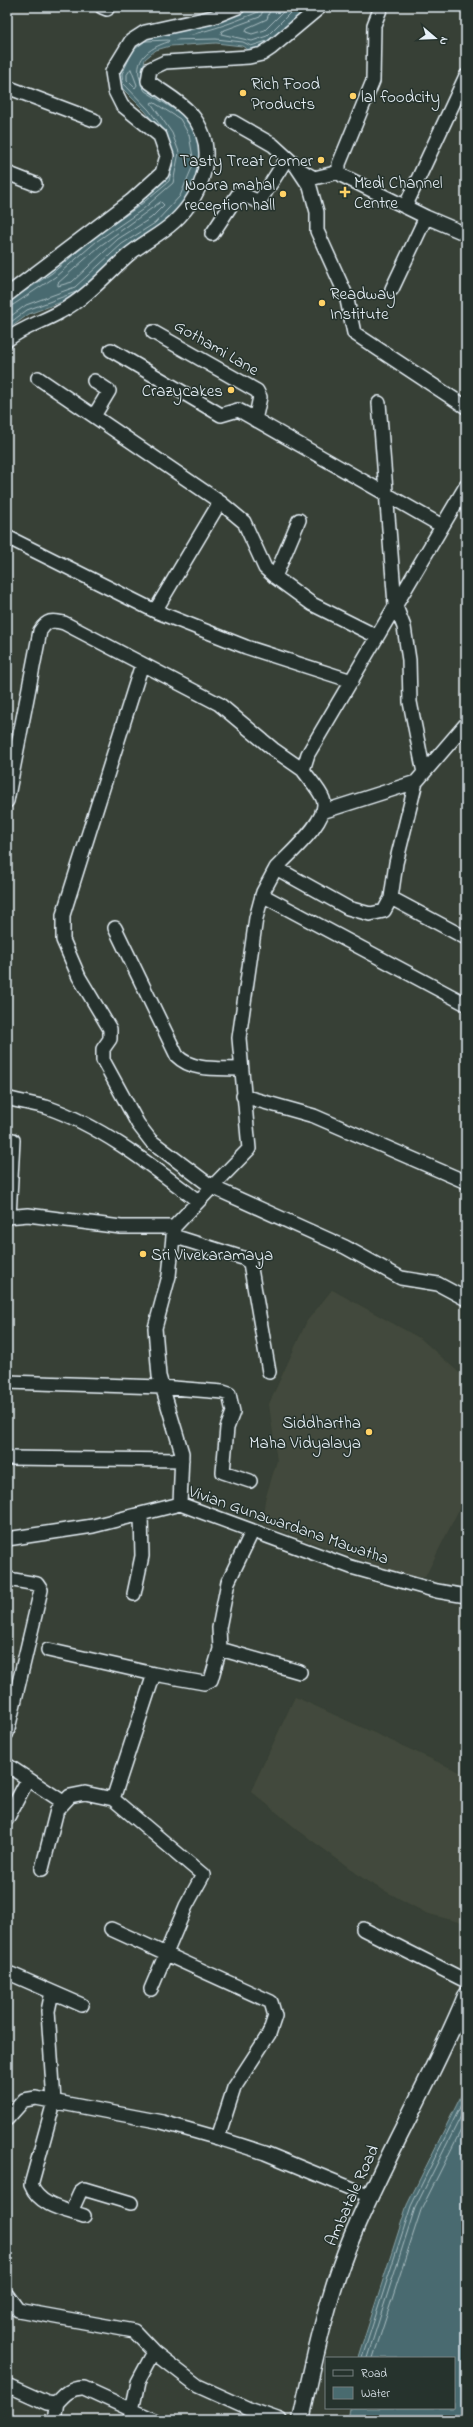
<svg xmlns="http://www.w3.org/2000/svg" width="473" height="2427" viewBox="0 0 473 2427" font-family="'Indie Flower',sans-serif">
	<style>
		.built { fill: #434a3c }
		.water { fill: #496b6f; stroke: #89a1a6 }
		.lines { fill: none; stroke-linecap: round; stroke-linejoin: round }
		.shore { stroke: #a8bbc1; stroke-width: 1 }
		.canal { stroke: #496b6f; stroke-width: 10 }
		.minor-casing { stroke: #e8f1f8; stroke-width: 16 }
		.major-casing { stroke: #e8f1f8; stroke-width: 19 }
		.minor { stroke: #26332d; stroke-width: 13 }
		.major { stroke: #26332d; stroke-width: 16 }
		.poi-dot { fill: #ffd166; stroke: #26332d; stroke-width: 1.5 }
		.labels { text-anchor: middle; stroke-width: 3; stroke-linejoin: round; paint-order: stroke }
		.poi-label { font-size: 17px; fill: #e8f1f8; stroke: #26332d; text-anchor: start }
		.street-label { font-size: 17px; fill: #e8f1f8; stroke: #26332d }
	</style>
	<rect width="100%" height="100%" fill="#374036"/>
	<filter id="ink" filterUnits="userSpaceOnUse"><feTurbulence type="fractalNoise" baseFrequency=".025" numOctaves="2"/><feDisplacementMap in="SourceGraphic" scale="8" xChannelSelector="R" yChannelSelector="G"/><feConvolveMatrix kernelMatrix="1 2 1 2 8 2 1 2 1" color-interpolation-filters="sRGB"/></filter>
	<g filter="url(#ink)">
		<path class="built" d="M332,1290l89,49 45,40v116l-41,82h-16l-147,-53 3,-24 12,-39 -8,-57 38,-83z
			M295,1697l171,78v149l-40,-11 -59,-32 -69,-51 -47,-39z"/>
		<path class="water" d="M261,7h47l-35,37 -23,7 -8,-5 -26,-3 -46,3 -14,4 -11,9 -3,14 5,14 40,25 11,20 5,32 -15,37 -27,29 -81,65 -51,19 -22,16v-32l159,-120 -2,-41 -18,-25 -27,-27 -1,-12 12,-25 13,-11 47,-6z
			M466,2086v334h-118l2,-12h104v-50h-96l49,-153z"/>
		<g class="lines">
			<path class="shore" d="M260,7l-2,5c-28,12 -57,22 -87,26l-1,2 46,-1 27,3 8,4 16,-5
				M265,7l-5,10 -38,14 -1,3 31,7 15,-5 29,-29
				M271,7l-4,12 -20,9 -1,4 6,2 13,-4 23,-23
				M135,49l10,-8 24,-1 -1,2c-19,6 -36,18 -27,40
				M129,59l-7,15 1,9 26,27 14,19
				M131,69l6,16 -2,3 -8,-8v-5z
				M142,86l3,5 32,20
				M161,202l3,3 -13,13 -33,21 -46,43 -14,4v-3l42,-37z
				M112,225l27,-19 30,-25 4,-18
				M25,291l27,-18 31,-26
				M7,306l6,-1 42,-28 42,-36 45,-31 31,-27 6,-31 -7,-19 -21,-30 2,-1 27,17 9,16 5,28 -14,33 -25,27 -33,21 -47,43 -49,18 -19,14
				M7,325l20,-15 49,-18
				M362,2358l49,-152 55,-111
				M367,2358l48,-150 51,-102
				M373,2358l48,-148 45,-90"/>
			<path class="canal" d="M230,15l22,-8
				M172,36l38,-13"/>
			<defs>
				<path id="minor" d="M102,7l5,2
					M381,7l-7,18 -1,56 -34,83v8l4,4 83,41 40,17
					M7,87l87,33
					M233,122l40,23 23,21 14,21 7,25v19l29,64 8,38 112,74
					M300,170l14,8 25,-6
					M7,173l28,11
					M405,207l61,-131
					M212,234l27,-41 18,8 4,-2 26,-41
					M392,289l34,-72
					M7,295l124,-94 31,-28 5,-17 -7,-20 -38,-31 -7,-14 -3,-19 19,-31 14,-9 68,-15 25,-10
					M153,332l104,59 3,6 -5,23
					M7,340c16,-13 36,-18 53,-28 26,-14 46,-37 67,-56 15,-13 33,-21 47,-34 29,-27 46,-74 17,-108 -12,-14 -29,-22 -43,-33l2,-12 15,-7 84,-5 13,-3 9,-6 49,-41
					M111,350l110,65 17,-5 6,3 198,113
					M38,378l182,124 24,20 21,46 10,9 37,27 64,32
					M379,403l16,201 9,23 5,33 1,42 14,71
					M94,416l15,-25 -15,-10
					M466,486l-158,268 -5,16c6,9 16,19 20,29 8,20 -35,56 -47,69l72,40 22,6 14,-3 7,-13 75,40
					M7,537l148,74 91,36 106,34
					M275,577l24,-57
					M155,611l65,-109
					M142,664l-79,251v25l16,37 31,52v10l-7,10v11l35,64 13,17 61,46 37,-38 -10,-111 17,-120 7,-26 13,-24
					M7,801l33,-170c7,-11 12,-11 24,-8l155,81 54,45 30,21
					M322,812l94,-30
					M262,895l204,109
					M391,898l5,-35 20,-81 50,-58
					M115,928l62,128c16,16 42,12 64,13
					M243,1096l71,20 152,66
					M10,1099c12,3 24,5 36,8 56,19 106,59 152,94
					M7,1140h6l-4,77
					M7,1217l21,-2 93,12h53l38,-40 133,60 56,31 37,6 28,15
					M174,1227l-5,49 -14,52 4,48 23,77 -2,51
					M173,1236l70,22 7,5 19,109
					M7,1382l154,5 62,5 6,2 4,18 -6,16 -4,44 27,9
					M7,1458l175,2
					M7,1539l86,-13 87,-22 171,63 86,24 29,5
					M134,1594l8,-38 -1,-41
					M220,1649l80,23
					M48,1650l106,24
					M7,1733l34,-143 -4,-6 -29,-5
					M7,1765l56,37
					M113,1799l41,-125 50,9 7,-3 9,-31 -1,-21 9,-46 24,-50
					M7,1819l21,-40
					M42,1869l15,-59 13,-14 15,-3 28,6 90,76 -17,31 -35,83
					M111,1929l160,73 4,14 -6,18 -35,54 -16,50
					M363,1929l103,52
					M11,1974l71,31
					M52,1992l-4,19 6,91 -23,83c8,21 34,25 53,31
					M7,2119l17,-19 12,-2 126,24 56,16 47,15 105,43
					M71,2212l9,-20 4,-3 47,14
					M7,2295l11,15 116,21 20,21 44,34 51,23 31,11
					M7,2385l40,18 9,1c8,-9 15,-17 28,-16l70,32
					M54,2420l3,-18
					M130,2420l8,-38 16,-30"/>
				<path id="major" d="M301,2420c13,-60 26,-123 50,-181 34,-83 81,-160 115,-243"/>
			</defs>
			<use href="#minor" class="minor-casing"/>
			<use href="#major" class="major-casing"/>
			<use href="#minor" class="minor"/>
			<use href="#major" class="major"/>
		</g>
	</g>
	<g class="poi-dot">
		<circle cx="243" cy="93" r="4"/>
		<circle cx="353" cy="96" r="4"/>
		<circle cx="321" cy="160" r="4"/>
		<path d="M343 186h4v4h4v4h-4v4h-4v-4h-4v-4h4z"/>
		<circle cx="283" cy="194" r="4"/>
		<circle cx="322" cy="303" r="4"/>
		<circle cx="231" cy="390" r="4"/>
		<circle cx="143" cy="1254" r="4"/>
		<circle cx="369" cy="1432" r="4"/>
	</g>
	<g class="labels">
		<g class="poi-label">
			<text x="251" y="89">Rich Food<tspan x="251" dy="20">Products</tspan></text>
			<text x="361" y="102">lal foodcity</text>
			<text x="313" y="166" text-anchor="end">Tasty Treat Corner</text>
			<text x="354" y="188">Medi Channel<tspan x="354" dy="20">Centre</tspan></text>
			<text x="275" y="190" text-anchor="end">Noora mahal<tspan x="275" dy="20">reception hall</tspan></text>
			<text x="330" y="299">Readway<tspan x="330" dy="20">Institute</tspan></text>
			<text x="223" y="396" text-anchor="end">Crazycakes</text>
			<text x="151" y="1260">Sri Vivekaramaya</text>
			<text x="361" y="1428" text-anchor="end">Siddhartha<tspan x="361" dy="20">Maha Vidyalaya</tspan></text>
		</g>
		<g class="street-label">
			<text transform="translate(217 347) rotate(30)" y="6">Gothami Lane</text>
			<text transform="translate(289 1524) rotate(19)" y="6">Vivian Gunawardana Mawatha</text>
			<text transform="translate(351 2195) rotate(-66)" y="6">Ambatale Road</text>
		</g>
	</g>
	<rect width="473" height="2427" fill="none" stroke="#26332d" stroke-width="24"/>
	<rect x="12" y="12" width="449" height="2403" fill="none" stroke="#e8f1f8" stroke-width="1.5" filter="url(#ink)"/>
	<rect x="325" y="2357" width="130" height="52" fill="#26332d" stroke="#747f7e"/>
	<rect x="333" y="2370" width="20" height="6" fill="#26332d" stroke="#747f7e"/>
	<text x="361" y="2377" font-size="12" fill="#e8f1f8">Road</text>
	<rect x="333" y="2387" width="20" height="12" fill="#496b6f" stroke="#747f7e"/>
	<text x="361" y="2397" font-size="12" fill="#e8f1f8">Water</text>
	<g transform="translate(435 38) rotate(109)" stroke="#26332d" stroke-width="3" paint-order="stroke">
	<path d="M0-3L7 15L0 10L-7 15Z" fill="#e8f1f8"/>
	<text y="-6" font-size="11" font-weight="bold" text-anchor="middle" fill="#e8f1f8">N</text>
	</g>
</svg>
